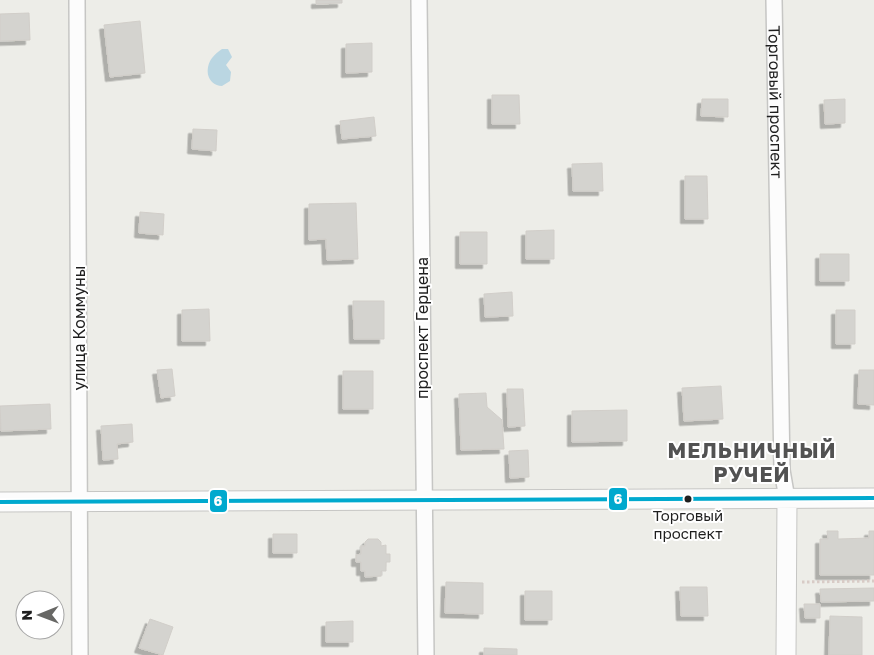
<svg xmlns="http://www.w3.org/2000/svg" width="874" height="655" viewBox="0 0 874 655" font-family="'Golos Text',sans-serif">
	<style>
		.water { fill: #bad6e2 }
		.building { fill: #d4d3cf; stroke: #d1cec9; filter: url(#shadow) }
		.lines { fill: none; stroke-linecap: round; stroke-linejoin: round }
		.minor-casing { stroke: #c6c6c4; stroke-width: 18 }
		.tertiary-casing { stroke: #c6c6c4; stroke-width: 21 }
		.path { stroke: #d8cbc6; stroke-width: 3; stroke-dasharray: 2.5 2.5; stroke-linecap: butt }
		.minor { stroke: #fcfcfc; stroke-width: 15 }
		.tertiary { stroke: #fcfcfc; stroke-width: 19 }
		.bus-1-casing { stroke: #fff; stroke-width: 8 }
		.bus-1 { stroke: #00a9ce; stroke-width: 4 }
		.bus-dot { fill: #1f1f1f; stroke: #fff; stroke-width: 2 }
		.labels { text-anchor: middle; stroke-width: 4; stroke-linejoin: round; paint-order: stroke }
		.bus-label { font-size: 15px; fill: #1f1f1f; stroke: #fff }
		.street-label { font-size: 16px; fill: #1f1f1f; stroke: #fff }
		.district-label { font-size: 21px; font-weight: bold; letter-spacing: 1px; fill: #525252; stroke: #fff }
		.line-badge { stroke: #fff; stroke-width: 2 }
		.badge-label { font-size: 14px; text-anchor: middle; font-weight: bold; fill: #fff }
	</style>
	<defs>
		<filter id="shadow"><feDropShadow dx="-4.5" dy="4.5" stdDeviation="0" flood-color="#0004"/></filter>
	</defs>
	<rect width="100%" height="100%" fill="#edede8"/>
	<path class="water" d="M222,49h6l4,8 -6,8 5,7 -1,9 -8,5c-15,-1 -18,-17 -10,-28 3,-4 7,-7 10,-9z"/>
	<path class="building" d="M316,0h26v3l-26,1z
		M29,13l1,27 -30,1v-27z
		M140,21l5,52 -35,4 -6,-52z
		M372,43v29l-26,1v-29z
		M492,95h27l1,29h-28z
		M702,99h26v18l-27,-1z
		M845,99v24l-20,1 -1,-24z
		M374,117l2,19 -34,3 -2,-18z
		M193,129l24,1 -1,21 -24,-2z
		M602,163l1,28h-30l-1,-27z
		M685,176h22l1,43h-23z
		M356,203l2,56 -31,1 -1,-21 -17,1v-36z
		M140,212l24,2 -1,21 -24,-2z
		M554,230v29h-28v-28z
		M460,232h27v32h-27z
		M820,254h29v27h-29z
		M512,292l1,24 -28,1 -1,-23z
		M353,301h31v38h-30z
		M209,309l1,32h-28v-31z
		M836,310h19v34h-19z
		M172,369l3,27 -14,2 -4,-28z
		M859,370h15v35l-16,-1z
		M343,371h30v38h-30z
		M721,386l2,33 -39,2 -2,-33z
		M507,389h16l2,37 -17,1z
		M486,393l1,14 15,13 2,29 -43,1 -2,-56z
		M50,404l1,25 -50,2 -1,-25z
		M627,410v31l-55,1v-31z
		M132,424l1,18 -16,2 1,15 -15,1 -2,-34z
		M528,450l1,27 -19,1 -1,-27z
		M827,531h11v8l31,-1v-7h5v44h-54v-36h8z
		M273,534h24v19h-24z
		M368,539h10l3,3v4l5,-1v9h4v8h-4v9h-5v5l-16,1v-6h-4v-9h-5v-7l5,-1v-8h4v-4z
		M446,582l37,1v31l-38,-1z
		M680,587h27l1,29h-27z
		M874,588v13l-53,1 -1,-13z
		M525,591h27v29h-27z
		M804,604h16v14h-15z
		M830,616l32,1v38h-33z
		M150,619l23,8 -10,28 -24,-7z
		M353,621v21h-27v-20z
		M484,648l33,1v6h-33z"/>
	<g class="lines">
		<defs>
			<g id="minor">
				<path d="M77,0l3,655"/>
				<path d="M419,0l7,655"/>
				<path id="s1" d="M774,0l8,470 5,29"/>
			</g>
			<path id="tertiary" d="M0,502l874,-4
				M786,655l1,-156"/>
		</defs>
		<use href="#minor" class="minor-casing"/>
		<use href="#tertiary" class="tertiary-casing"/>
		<path class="path" d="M802,582l72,-1"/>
		<use href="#minor" class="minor"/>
		<use href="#tertiary" class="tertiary"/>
		<defs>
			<path id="bus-1" d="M0,502l874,-4"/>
		</defs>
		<use href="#bus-1" class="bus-1-casing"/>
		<use href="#bus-1" class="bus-1"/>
	</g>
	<circle class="bus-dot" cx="688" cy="499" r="4.5"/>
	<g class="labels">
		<g class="bus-label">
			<text x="688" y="521">Торговый<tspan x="688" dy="18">проспект</tspan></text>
		</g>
		<g class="street-label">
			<text dy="6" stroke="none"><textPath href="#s1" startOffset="102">Торговый проспект</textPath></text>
			<text transform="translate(79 328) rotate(-90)" y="6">улица Коммуны</text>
			<text transform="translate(422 328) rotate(-90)" y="6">проспект Герцена</text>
		</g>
		<g class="district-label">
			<text x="752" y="458">МЕЛЬНИЧНЫЙ<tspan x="752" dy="24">РУЧЕЙ</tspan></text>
		</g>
	</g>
	<g class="line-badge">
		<rect x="608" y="487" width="20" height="24" rx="5" fill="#00a9ce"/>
		<rect x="209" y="489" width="19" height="24" rx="5" fill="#00a9ce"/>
	</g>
	<g class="badge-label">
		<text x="618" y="504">6</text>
		<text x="218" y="506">6</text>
	</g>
	<g transform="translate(40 615) rotate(269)"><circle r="24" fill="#ffffff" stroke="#a5a5a5"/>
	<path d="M0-4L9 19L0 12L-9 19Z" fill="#676765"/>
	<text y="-8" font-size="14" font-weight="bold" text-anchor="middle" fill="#1f1f1f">N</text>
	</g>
</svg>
